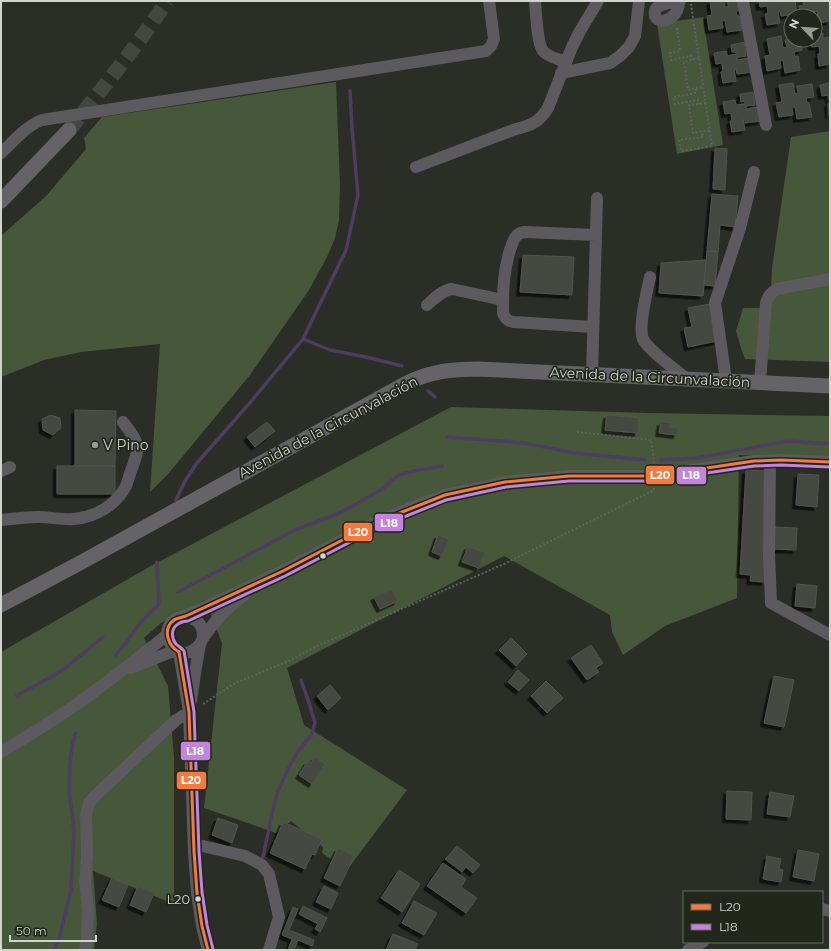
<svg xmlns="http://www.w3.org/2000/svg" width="831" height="951" viewBox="0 0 831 951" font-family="Montserrat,sans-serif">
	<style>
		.green { fill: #475739 }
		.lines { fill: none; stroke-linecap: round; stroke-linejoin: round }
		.stream { stroke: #4e3d61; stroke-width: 3.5 }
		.building { fill: #454842; stroke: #50534e; filter: url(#shadow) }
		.major-tunnel { stroke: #434740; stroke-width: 15; stroke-dasharray: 15 8; stroke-linecap: butt }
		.path { stroke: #606062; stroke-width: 2; stroke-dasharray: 2 2; stroke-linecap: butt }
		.minor { stroke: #5c5a5f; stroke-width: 12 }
		.major { stroke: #656368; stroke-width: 15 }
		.bus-1-casing { stroke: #21271b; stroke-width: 6 }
		.bus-2-casing { stroke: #21271b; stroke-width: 6 }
		.bus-1 { stroke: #f6793e; stroke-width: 3 }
		.bus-2 { stroke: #c483df; stroke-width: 3 }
		.poi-dot { fill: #969a92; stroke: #21271b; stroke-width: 1.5 }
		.bus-dot { fill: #d0d4cc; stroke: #21271b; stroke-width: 1.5 }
		.labels { text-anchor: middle; stroke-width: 3.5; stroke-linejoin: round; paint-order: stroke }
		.bus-label { font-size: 13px; fill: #d0d4cc; stroke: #21271b; text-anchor: end }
		.street-label { font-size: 14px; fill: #d0d4cc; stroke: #21271b }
		.poi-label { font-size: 14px; fill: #d0d4cc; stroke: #21271b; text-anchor: start }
		.line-badge { stroke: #21271b; stroke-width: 1.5 }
		.badge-label { font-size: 11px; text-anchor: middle; font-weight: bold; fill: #fff }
	</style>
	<defs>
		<filter id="shadow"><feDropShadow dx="-3.5" dy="3.5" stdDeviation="0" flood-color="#0009"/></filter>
	</defs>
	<rect width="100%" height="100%" fill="#2a2e27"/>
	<path class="green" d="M703,17l20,128 -46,9 -20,-130z
		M336,82l4,104 -1,34 -4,18 -8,19 -18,33 -59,85 -81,98 -19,19 10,-148 -79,8 -37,8 -43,17v-141l46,-41 39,-46 -2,-11 18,-21z
		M830,131v231l-85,-3 -3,-8 -6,-20 7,-23h17l5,-17 6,-1 1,-22 19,-131z
		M451,407l196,6 183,3v53l-58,-13 -33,-1 -2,143 -72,28 -42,29 -11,-23 -2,-17 -106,-59 -217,112 17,57 103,65 -60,80 -25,-17 1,-6 -32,-26 -15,12 -72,-25 18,-165 -17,-43 -44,23 -17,15 24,48 6,71v147l-81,-33 4,53 -3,26h-93v-298l148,-85z"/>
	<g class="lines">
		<path class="stream" d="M303,339l27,11 36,7 36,9
			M428,391l7,6
			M447,437l78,6 50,10 70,7
			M661,460l37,-2 90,-17 42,3
			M176,500l9,-19 11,-17 52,-59 55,-66 43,-89 12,-55 -6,-67 -2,-37
			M178,592l117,-62 42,-16 23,-12 22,-13 17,-14 15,-4 28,-5
			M116,655l25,-33 18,-18 -2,-42
			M17,695c15,-8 30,-15 44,-24 15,-11 28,-23 42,-34
			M263,857l10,-48 5,-18 10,-22 10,-18 13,-15 4,-13 -6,-20 -8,-23
			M54,950l5,-10 12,-51 3,-59 -5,-41 1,-27 2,-16 4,-13"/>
	</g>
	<path class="building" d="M710,1h14l1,6h3v-6h15l1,9 -8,1 1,5h2l3,14 -15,2 -2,-12 -3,1 1,7 -14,2 -2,-14 5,-1z
		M759,1h22v1l14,-1 2,13 -16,2 -1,-5 -2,1 2,11 -13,2 -2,-11 3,-1 -1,-7 -7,1z
		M803,1h27l-2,1 1,5 1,-1v15l-11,2 -2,-12h-3l1,5h-15l-1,-10 5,-1z
		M823,33v5l7,-1v27l-11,2 -1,-12h2l-1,-8 -7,1 -1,-7h4v-5z
		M781,36l2,12 4,-1 -2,-7 6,-1v1h10l1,10 -8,2 1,5 3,-1 2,14 -15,3 -2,-13 -3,1 1,7 -14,3 -2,-15 5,-1 -3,-16z
		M744,42l2,14 -9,1v3l13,-2 3,14 -16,2 -1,-5h-2l2,12 -13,2 -2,-11 2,-1 -1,-8 -6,1 -2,-11 12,-2 1,5 10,-2 -1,-2h-4l-1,-7z
		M793,83l2,11 3,-1 -1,-7 15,-2 2,13 -8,1 1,5h2l3,14 -15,2 -2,-12h-3l1,8 -14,2 -3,-14 6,-1 -3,-17z
		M830,83v32h-1l-1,-11 2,-1 -2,-8 -6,1 -2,-11z
		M753,92l2,13 -9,1v3l13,-2 2,14 -16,2v-4h-2l2,11 -13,2 -2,-11h2l-1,-8 -6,1 -2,-12 12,-2 1,5 9,-1v-3l-4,1 -1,-8z
		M715,148l12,1 -2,41 -12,-1z
		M712,194l26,2 -3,31 -15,-2 -2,27 -11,-1z
		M707,251l11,1 -3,34 -11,-1z
		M523,255l51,2 -2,38 -52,-3z
		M706,260l-3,36 -44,-3 2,-30z
		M710,304l7,37 -29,6 -4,-19 8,-1 -4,-19z
		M75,410l41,1 -1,55h-40z
		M51,415l9,3 1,10 -8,7 -10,-5 -1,-11z
		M607,415l32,3 -1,15 -33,-3z
		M267,422l8,9 -20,16 -8,-10z
		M661,422l9,1 -1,4 9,1 -1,7 -18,-2z
		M57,466h58v28h-58z
		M746,470l21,1 -5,85h5l-2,26 -15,-1 1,-6 -11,-1z
		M798,474l21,1 -2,32 -21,-2z
		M773,527l24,1 -1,22 -24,-1z
		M438,535l11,4 -7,17 -10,-4z
		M468,546l17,7 -6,15 -17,-6z
		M797,584l20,2 -2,22 -20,-2z
		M392,589l6,12 -18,8 -6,-12z
		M511,638l16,16 -11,12 -17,-16z
		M591,645l12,18 -7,5 3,4 -12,8 -16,-22z
		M518,670l11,10 -10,11 -11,-9z
		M774,676l20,4 -10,47 -20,-4z
		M546,681l17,17 -16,15 -16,-17z
		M330,685l11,13 -13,12 -11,-14z
		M315,757l10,7 -13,20 -13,-9 9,-14 3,2z
		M727,791l25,1 -1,28 -25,-1z
		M770,792l24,4 -4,21 -23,-3z
		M218,818l20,7 -6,18 -20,-8z
		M283,822l39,17 -7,16 -3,-1 -7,15 -35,-16z
		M457,846l23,19 -7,8 -7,-6 -4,5 -17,-13z
		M338,848l16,8 -14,30 -16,-8z
		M798,850l21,4 -5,27 -21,-4z
		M767,856l14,3 -2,10 4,1 -2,12 -18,-3z
		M443,863l23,16 -5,8 16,11 -11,15 -39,-27z
		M399,870l21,14 -18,28 -21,-14z
		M112,878l16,7 -9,22 -17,-7z
		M138,886l16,7 -8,19 -16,-7z
		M324,886l14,7 -7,16 -15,-7z
		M414,901l23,12 -13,22 -22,-12z
		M303,906l24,12 -7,14 -5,-3 3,-5 -19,-10z
		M293,907l5,2 -9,21 25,10 -2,6 -14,-6 -4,10h-6l4,-11 -10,-4z
		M393,934l25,10 -3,6h-29z"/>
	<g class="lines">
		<path class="major-tunnel" d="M69,130c34,-42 68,-84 98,-129"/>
		<path class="path" d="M691,4l21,142 -31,5 -2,-11 24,-3 -1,-5
			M677,28l3,23 -10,2 1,7 20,-4 1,4
			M699,58l-15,4 4,28 15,-3
			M696,89v4l-22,4 1,7 23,-4 1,4
			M706,103l-17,2 4,28 17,-3
			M577,432l74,8 2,12 1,13
			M203,704l32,-21 54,-22 26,-14 189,-83 150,-74v-2"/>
		<path class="minor" d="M535,1c1,11 2,42 8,50 5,6 15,8 23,11
			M679,1c0,1 0,6 -1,7 -2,7 -11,15 -19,12 -5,-2 -6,-10 -1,-13 4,-3 16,-5 21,-6h1
			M743,1l23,124
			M561,73l49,-10 10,-7 9,-9 6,-11 4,-35
			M1,153c13,-12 25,-27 41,-33l444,-69 5,-5 3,-7 -5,-38
			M416,167l97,-37c17,-5 25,-6 35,-22l24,-61 8,-16 18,-30
			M650,277c-3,14 -12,50 -7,62 5,11 33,31 44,40
			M427,305c7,-6 15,-15 25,-16l51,11
			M593,327l-79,-5c-6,-1 -9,-3 -11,-9 0,-23 0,-40 7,-63 3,-8 4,-16 14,-18l72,3
			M592,375l5,-177
			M726,380l-11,-77 25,-75 14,-56
			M760,382l6,-79c2,-7 5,-10 11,-14l53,-10
			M770,461l-1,93 2,49 59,32
			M1,471l9,-4
			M1,520c12,-1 24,-3 37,-3 12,0 24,3 36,2 22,-2 42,-14 52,-33 2,-5 3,-10 5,-15 10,-27 9,-26 -8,-49
			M186,616c12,5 17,7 17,22
			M200,644c-24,29 -52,-23 -14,-28l97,-45 94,-49 36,-15 32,-12 60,-13 33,-3 31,-3h84l101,-15 27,-1 49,2
			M179,652l10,60 5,139 3,42 5,33 6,24
			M131,668l45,-18
			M191,701l5,-34 4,-23 3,-6 12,-16 10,-11 20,-17
			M1,752c26,-15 51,-31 76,-48 31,-22 60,-45 90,-69
			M194,844l51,12 17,9 7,9 10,43 -10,33
			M822,909l8,2
			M85,950l2,-10 1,-31 -3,-28 2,-24 -1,-42 3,-12 6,-7 81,-76 13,-8
			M688,950l15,-8"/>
		<path class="major" d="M1,201l68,-71
			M1,605l79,-42 325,-179c25,-13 47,-15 74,-15l351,17"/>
		<defs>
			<path id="bus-1" d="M208,950l-6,-24 -5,-33 -3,-42 -5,-139 -10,-60c-11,-6 -17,-23 -5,-32 3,-2 8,-3 12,-4l97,-45 94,-49 68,-27 60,-13 64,-6h84l101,-15 27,-1 49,2"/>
			<path id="bus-2" d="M213,949l-6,-24 -5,-33 -3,-41 -5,-139 -10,-61c-2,-3 -5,-4 -8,-7 -5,-6 -5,-16 2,-20 3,-2 7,-3 10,-3l97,-45 94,-49 67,-27 60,-13 63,-6h84l101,-15 27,-1 49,2"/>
		</defs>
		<use href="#bus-1" class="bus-1-casing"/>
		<use href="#bus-2" class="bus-2-casing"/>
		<use href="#bus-1" class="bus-1"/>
		<use href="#bus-2" class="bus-2"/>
	</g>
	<circle class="poi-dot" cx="95" cy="445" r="4"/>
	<g class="bus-dot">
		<circle cx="323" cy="556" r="3.5"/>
		<circle cx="198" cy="899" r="3.5"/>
	</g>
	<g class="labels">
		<g class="bus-label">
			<text x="190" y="904">L20</text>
		</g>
		<g class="street-label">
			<text transform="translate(650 377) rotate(3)" y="5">Avenida de la Circunvalación</text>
			<text transform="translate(328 427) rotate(-28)" y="5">Avenida de la Circunvalación</text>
		</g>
		<g class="poi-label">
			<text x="103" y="450">V Pino</text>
		</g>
	</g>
	<g class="line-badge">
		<rect x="645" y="465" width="30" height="20" rx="4" fill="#f6793e"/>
		<rect x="676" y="466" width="31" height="19" rx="4" fill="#c483df"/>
		<rect x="374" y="513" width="30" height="19" rx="4" fill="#c483df"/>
		<rect x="343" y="522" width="30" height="20" rx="4" fill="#f6793e"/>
		<rect x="180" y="741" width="31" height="20" rx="4" fill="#c483df"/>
		<rect x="176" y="771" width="31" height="19" rx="4" fill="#f6793e"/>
	</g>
	<g class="badge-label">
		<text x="660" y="479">L20</text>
		<text x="691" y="479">L18</text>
		<text x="389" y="527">L18</text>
		<text x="358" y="536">L20</text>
		<text x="195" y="755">L18</text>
		<text x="191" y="784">L20</text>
	</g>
	<rect width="831" height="951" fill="none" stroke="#d0d4cc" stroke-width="4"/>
	<rect x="683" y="891" width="140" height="52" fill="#21271b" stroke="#676c62"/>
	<rect x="691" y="904" width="20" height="6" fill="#f6793e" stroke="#676c62"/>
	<text x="719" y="911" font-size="12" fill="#d0d4cc">L20</text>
	<rect x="691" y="924" width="20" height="6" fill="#c483df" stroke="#676c62"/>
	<text x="719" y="931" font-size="12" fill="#d0d4cc">L18</text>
	<g transform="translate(803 28) rotate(295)"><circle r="19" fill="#21271b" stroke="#676c62"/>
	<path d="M0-3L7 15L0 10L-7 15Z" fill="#969a92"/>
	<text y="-6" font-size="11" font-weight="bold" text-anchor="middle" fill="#d0d4cc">N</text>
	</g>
	<path d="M10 935v6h86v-6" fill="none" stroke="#d0d4cc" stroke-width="2"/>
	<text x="16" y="935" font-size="12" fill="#d0d4cc" stroke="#21271b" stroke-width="3" paint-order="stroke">50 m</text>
</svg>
